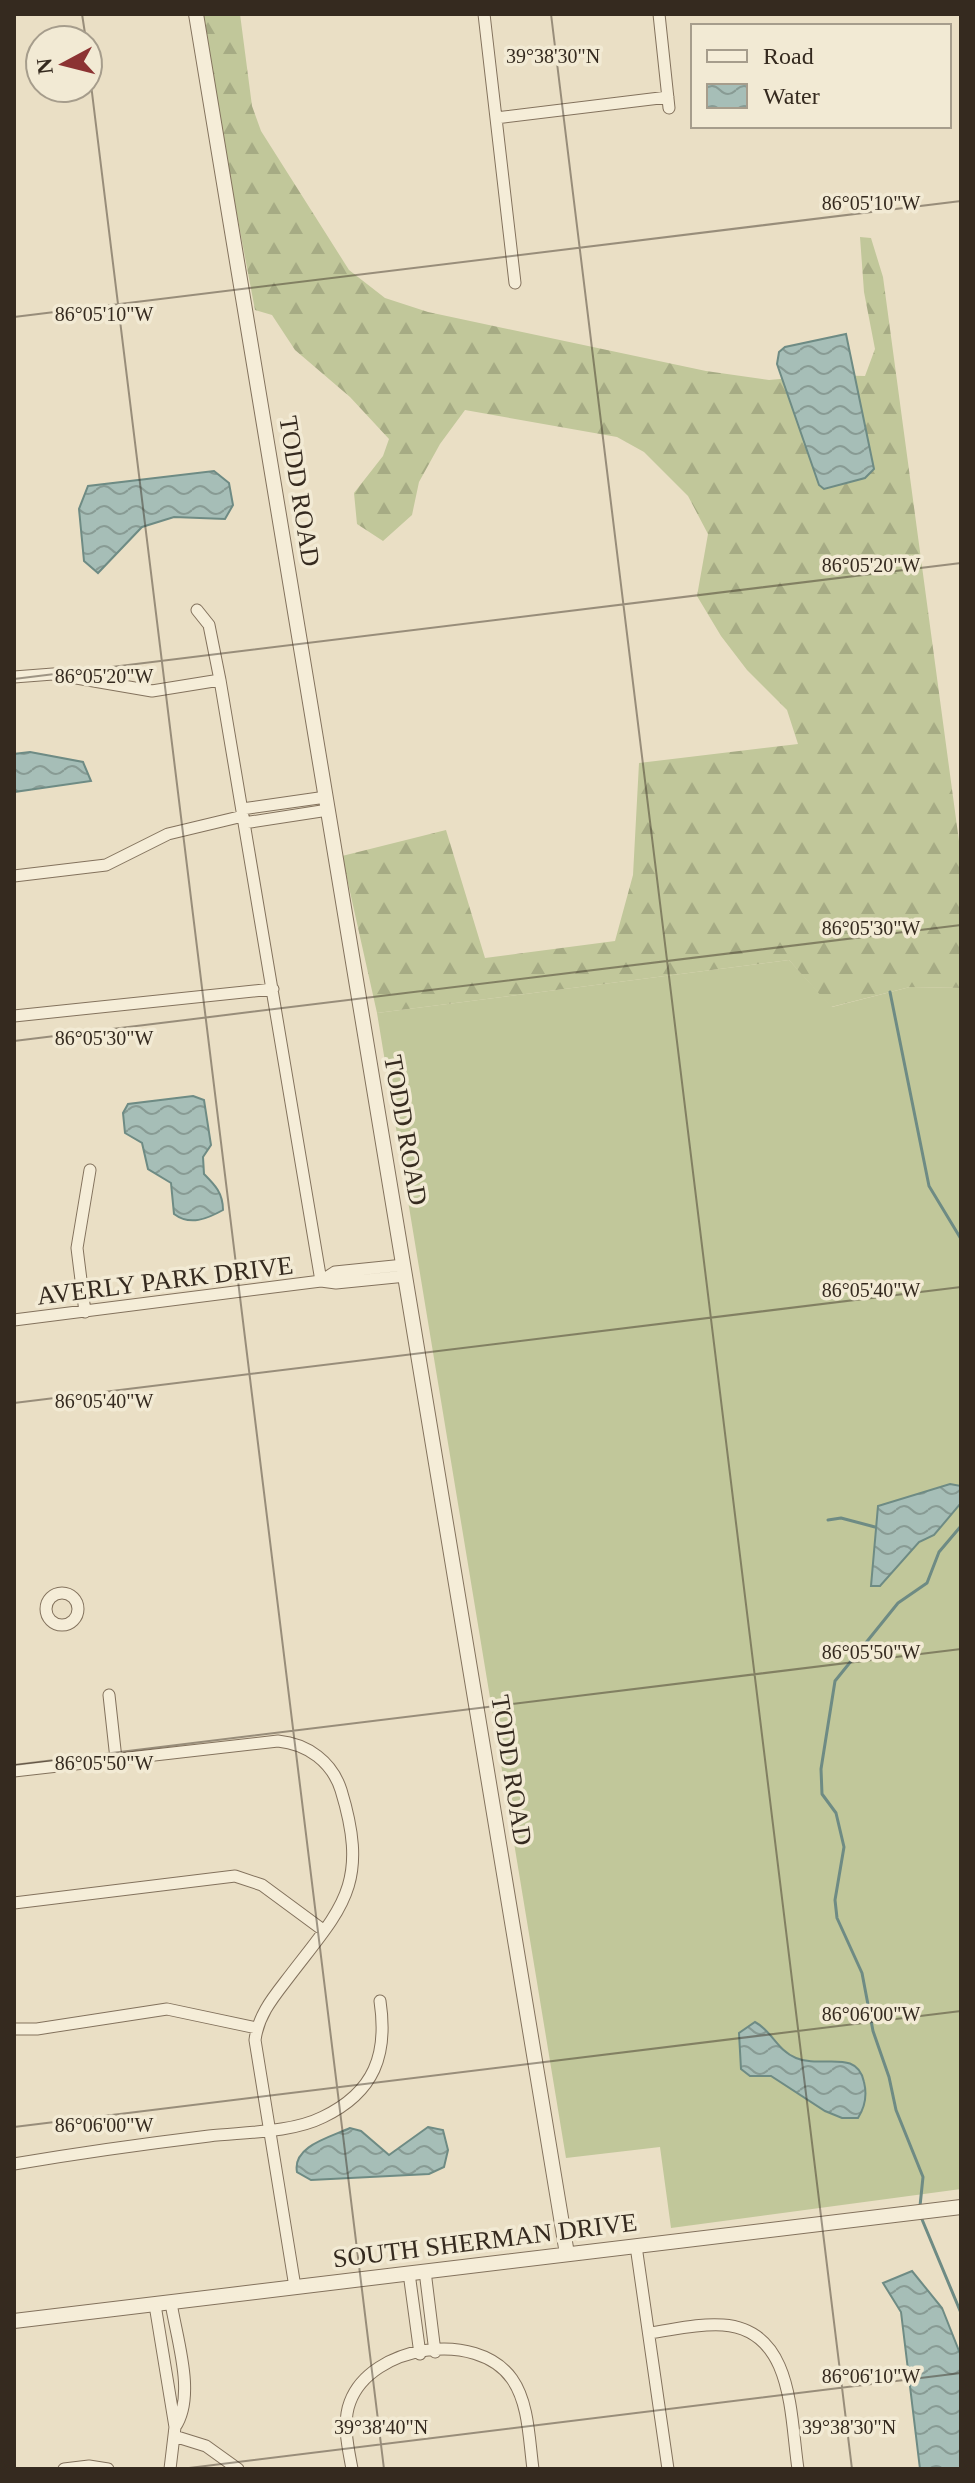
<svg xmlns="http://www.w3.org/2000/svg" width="975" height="2483" viewBox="0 0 975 2483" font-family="'Times New Roman',serif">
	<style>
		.grass { fill: #c1c79a }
		.forest { fill: url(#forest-firs) }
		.water { fill: url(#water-waves); stroke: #6e8b84; stroke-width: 2 }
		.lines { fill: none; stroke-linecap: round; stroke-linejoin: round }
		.stream { stroke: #6e8b84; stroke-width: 3 }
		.minor-casing { stroke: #83725d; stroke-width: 13 }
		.tertiary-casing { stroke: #83725d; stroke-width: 16 }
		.minor { stroke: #f5edd8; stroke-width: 11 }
		.tertiary { stroke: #f5edd8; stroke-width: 14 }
		.ticks { fill: none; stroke: #352a1f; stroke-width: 2; stroke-opacity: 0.45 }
		.labels { text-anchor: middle; stroke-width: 7; stroke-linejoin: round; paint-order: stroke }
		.street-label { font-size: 26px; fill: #352a1f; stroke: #f2ead4 }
		.ticks-label { font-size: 20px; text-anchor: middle; fill: #352a1f; stroke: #f2ead4; stroke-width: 7; stroke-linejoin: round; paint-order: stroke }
	</style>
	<defs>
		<pattern id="forest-firs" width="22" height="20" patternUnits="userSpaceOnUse" patternTransform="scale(2)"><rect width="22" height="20" fill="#c1c79a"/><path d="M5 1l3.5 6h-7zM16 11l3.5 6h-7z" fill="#a6ab84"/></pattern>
		<pattern id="water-waves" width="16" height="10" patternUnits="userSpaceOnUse" patternTransform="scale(2)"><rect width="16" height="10" fill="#a6beb7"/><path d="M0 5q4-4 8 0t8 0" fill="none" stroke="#889b94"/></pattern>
	</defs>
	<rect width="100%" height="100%" fill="#eadfc5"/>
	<path class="grass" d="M789,960l43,47 78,-20 51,1v1201l-290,39 -11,-81 -94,11 -189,-1145z"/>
	<path class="forest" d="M193,14h47l12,92 9,25 88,139 36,28 43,14 278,59 63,9 55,-5 41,1 10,-27 -11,-57 -4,-55 11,1 12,39 78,579v132l-51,-1 -79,20 -42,-47 -412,53 -35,-157 104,-26 39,128 130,-17 18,-66 6,-112 159,-19 -11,-34 -40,-40 -26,-34 -24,-40 11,-62 -20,-38 -44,-44 -27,-15 -152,-27 -25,34 -21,38 -7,33 -29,26 -26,-17 -3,-31 29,-37 6,-17 -39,-42 -55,-47 -23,-35 -17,-5 -55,-291z"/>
	<path class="water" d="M846,334l28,135 -9,9 -41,11 -5,-4 -42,-121 2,-12 6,-5z
		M214,471l15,12 4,22 -8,14 -51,-2 -32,10 -44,46 -14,-12 -5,-52 9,-23z
		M30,752l53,10 8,19 -77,11v-38z
		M193,1096l11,4 7,45 -8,12 1,17c11,11 19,19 19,36 -16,9 -33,16 -49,4l-3,-31 -23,-14 -6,-26 -17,-10 -2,-20 5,-9z
		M950,1484l11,2v17l-27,32 -15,7 -39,44h-9l7,-80z
		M755,2022c17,9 22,28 41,36 25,11 61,-10 68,24 3,12 1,25 -6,36h-16l-17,-7 -54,-35h-21l-9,-7 -2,-36z
		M428,2127l15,3 5,20 -4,17 -15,7 -118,6 -14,-8c-5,-26 34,-35 53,-44l11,3 28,24z
		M912,2271l30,37 19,48v113h-41l-19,-157 -18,-29z"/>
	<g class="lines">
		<path class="stream" d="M890,992l39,194 32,53
			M828,1520l13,-2 34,9
			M920,2206l3,-29 -27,-67 -7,-33 -16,-46 -11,-58 -25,-55 -2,-18 9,-53 -8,-34 -14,-19 -1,-25 14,-88 63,-78 29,-20 12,-31 22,-26
			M921,2217l40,96"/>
		<defs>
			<path id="minor" d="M484,14l31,269
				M659,14l10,94
				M496,118l172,-21
				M14,677l39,-3 99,17 68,-11 -11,-55 -12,-15
				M242,809l84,-12
				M244,823l84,-13
				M14,876l92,-11 62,-31 75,-18
				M14,1016l259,-27
				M404,1265l-69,7 -14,9 15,2 70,-7
				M85,1312l-8,-64 13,-78
				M14,1320l307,-39 -101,-601
				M46 1609a16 16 0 1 1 32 0a16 16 0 1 1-32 0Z
				M109,1695l7,64
				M14,1771l264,-30c30,3 54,21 63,49 30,98 -1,119 -56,192 -14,18 -27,35 -30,58l40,247
				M14,1903l221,-27 27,9 61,45
				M14,2029h23l130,-20 90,19
				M14,2164c65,-11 129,-20 195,-28 35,-4 82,-3 114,-19 52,-25 65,-63 57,-116
				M636,2246l32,223
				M425,2271l10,81
				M409,2273l11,81
				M171,2303c6,37 25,93 4,124
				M155,2305l20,122 -5,42
				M649,2333c23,-3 50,-10 74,-8 71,5 67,91 75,144
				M174,2436l32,10 32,23
				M64,2469l25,-3 19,3
				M352,2469c-4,-22 -10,-46 -2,-67 21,-57 127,-73 162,-23 17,24 17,61 21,90"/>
			<path id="tertiary" d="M196,14l371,2240
				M14,2321l947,-114"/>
		</defs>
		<use href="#minor" class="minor-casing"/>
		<use href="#tertiary" class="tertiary-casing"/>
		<use href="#minor" class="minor"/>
		<use href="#tertiary" class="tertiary"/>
	</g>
	<path class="ticks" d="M82,14l4,26M551,14l301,2455M88,60l296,2409M14,317l947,-116M14,679l947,-116M14,1041l947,-116M14,1403l947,-116M14,1765l947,-116M14,2127l947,-116M181,2469l780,-96"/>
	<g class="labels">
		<g class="street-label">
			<text transform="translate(300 491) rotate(81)" y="9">TODD ROAD</text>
			<text transform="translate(406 1130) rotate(80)" y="9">TODD ROAD</text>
			<text transform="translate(165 1280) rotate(-7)" y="9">AVERLY PARK DRIVE</text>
			<text transform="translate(512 1770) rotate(81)" y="9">TODD ROAD</text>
			<text transform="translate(485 2240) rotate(-7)" y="9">SOUTH SHERMAN DRIVE</text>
		</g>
	</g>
	<g class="ticks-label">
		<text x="553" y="63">39°38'30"N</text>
		<text x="871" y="210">86°05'10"W</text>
		<text x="104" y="321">86°05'10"W</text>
		<text x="871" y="572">86°05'20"W</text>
		<text x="104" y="683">86°05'20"W</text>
		<text x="871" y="935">86°05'30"W</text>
		<text x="104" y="1045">86°05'30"W</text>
		<text x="871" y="1297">86°05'40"W</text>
		<text x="104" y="1408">86°05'40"W</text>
		<text x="871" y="1659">86°05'50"W</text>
		<text x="104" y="1770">86°05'50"W</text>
		<text x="871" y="2021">86°06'00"W</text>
		<text x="104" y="2132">86°06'00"W</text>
		<text x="871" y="2383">86°06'10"W</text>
		<text x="381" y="2434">39°38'40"N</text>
		<text x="849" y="2434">39°38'30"N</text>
	</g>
	<rect width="975" height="2483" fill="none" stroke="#352a1f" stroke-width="32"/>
	<rect x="691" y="24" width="260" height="104" fill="#f2ead4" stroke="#a69d8c" stroke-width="2"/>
	<rect x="707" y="50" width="40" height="12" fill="#f5edd8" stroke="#a69d8c" stroke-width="2"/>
	<text x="763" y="64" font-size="24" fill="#352a1f">Road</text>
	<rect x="707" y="84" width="40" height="24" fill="url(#water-waves)" stroke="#a69d8c" stroke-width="2"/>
	<text x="763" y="104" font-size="24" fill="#352a1f">Water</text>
	<g transform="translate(64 64) rotate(263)"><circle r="38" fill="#f2ead4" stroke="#a69d8c" stroke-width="2"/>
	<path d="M0-6L14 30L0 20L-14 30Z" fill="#8c3333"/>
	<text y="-12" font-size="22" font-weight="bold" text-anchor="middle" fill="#352a1f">N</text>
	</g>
</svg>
